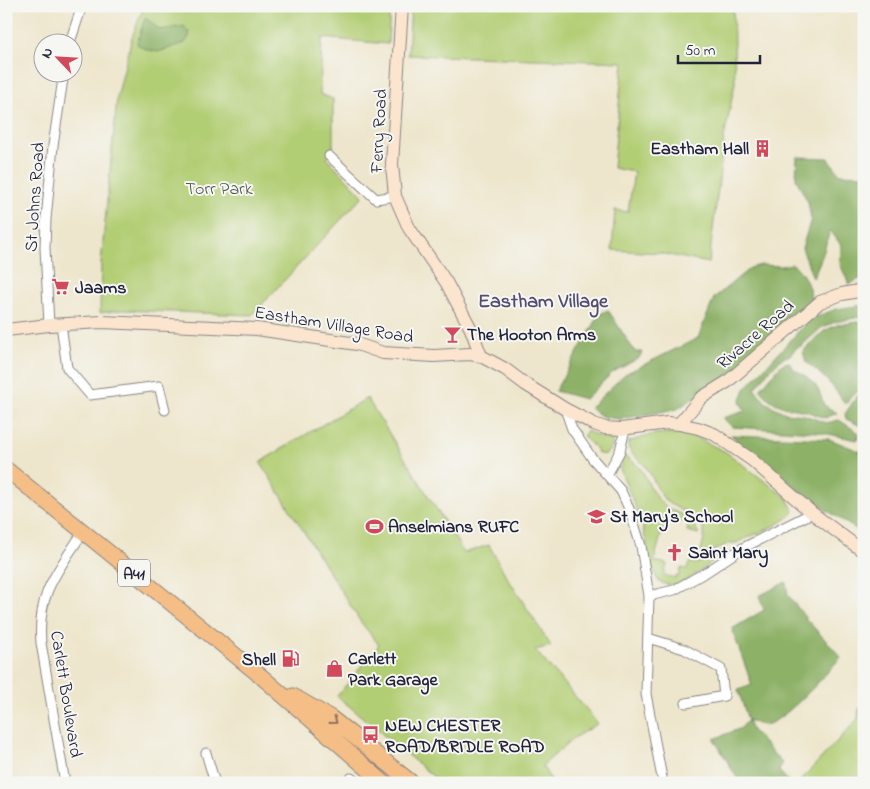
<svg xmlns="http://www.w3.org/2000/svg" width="870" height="789" viewBox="0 0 870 789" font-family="'Indie Flower',sans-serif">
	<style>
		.green { fill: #b2ce74; stroke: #6a7858 }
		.forest { fill: #8db166; stroke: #586a50 }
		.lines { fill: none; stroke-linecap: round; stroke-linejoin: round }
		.street-casing { stroke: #888484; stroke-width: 11 }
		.secondary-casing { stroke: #888484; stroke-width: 14 }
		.highway-casing { stroke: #888484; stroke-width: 17 }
		.street { stroke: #fff; stroke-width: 9 }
		.secondary { stroke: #fbe5cf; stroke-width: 12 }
		.highway { stroke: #f5be86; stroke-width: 15 }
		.oneway { stroke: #8c7060 }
		.labels { text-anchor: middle; stroke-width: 4; stroke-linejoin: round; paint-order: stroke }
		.shield { fill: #f6f6f2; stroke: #626272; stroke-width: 1 }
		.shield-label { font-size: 16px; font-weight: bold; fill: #22223b }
		.street-label { font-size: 18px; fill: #22223b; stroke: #f6f6f2 }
		.poi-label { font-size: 18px; font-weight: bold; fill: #22223b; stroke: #f6f6f2; text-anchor: start }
		.park-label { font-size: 18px; fill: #4d564c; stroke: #f6f6f2 }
		.quarter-label { font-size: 20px; font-weight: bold; fill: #554c72; stroke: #f6f6f2 }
	</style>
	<rect width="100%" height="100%" fill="#f6f6f2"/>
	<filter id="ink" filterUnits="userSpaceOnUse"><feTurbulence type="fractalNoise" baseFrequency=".02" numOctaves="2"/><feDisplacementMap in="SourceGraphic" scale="10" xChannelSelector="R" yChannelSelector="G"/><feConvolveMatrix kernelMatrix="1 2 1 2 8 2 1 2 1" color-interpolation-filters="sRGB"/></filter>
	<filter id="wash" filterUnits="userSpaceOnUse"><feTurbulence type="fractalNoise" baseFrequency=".0096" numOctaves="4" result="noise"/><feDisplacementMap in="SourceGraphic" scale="20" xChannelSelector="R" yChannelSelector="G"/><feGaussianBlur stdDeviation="1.12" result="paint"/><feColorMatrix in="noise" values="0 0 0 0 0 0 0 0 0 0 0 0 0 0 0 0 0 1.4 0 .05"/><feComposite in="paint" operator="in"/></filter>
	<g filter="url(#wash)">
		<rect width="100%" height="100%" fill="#eee6cc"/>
		<path class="green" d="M144,6h246l-2,38 -66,-6 -2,56 13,5v53l-6,6 36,38 -111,119 -130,-5 -22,3 1,-50 16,-165 15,-61z
			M411,6h322l2,77 -11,55 -15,125 -50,-10 -47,-3 3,-40 13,2 6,-40 -21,-4 10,-106 -215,-7z
			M367,398l97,155 25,-8 16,29 46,72 -16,4 53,61 9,13 -22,13 -33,29 11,17h-112l-104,-87 42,-51 -19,-24 -100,-159z
			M587,431l13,6 12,2c2,9 -3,18 -13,15l-5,-7 -11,-11z
			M671,433l18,1 37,18 61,46 7,14c-11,13 -42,23 -58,31h-6l-27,13 -3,-2c1,-5 3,-10 4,-15 3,-23 -26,-27 -39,-39 -6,-6 -13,-25 -20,-34 -6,-8 -18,-12 -17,-24l26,-8z
			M623,456c27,12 21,30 39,47 16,15 24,5 37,31l-12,-3 2,-9 -23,-6 -12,45 13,3 -3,11 12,3v-2h3l2,-8 6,1 2,-6c11,2 26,-8 36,-13 -11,10 -38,35 -54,35 -4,0 -8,-2 -12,-3l-6,-12 -12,-49 -21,-52z
			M864,706v77h-66l60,-64 1,-10z"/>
		<path class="forest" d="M145,17l15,13 24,-4 5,5v6l-4,6 -27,9 -10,-2 -11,-6z
			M797,157l31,1 12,16 24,1v102l-15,7 -9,-20 1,-19 -11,-15 -7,24 -10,24 -11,-30 9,-29 -3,-17 -12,-23z
			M792,264c11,5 21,29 19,41l-12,6 -61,58 -61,40 -58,10 -16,-2 -13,-9 35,-34 73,-36 16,-40 36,-30 11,-3 20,1z
			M864,305v11l-29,6 -14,6 -20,18 -5,2 -6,7 -9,4 -15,15 -11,15 10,13 20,11 19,2 22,8 13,-3 20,13 -2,7 -38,-8 -87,-5 -9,-9 22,-7 -5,-9 5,-13 64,-69 27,-11z
			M608,310l27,42h7l-3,6 -26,14 -28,27 -30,-8 45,-77z
			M864,321v66l-11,8 -8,9c-11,-18 -23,-30 -39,-42l-3,-11 21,-20 13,-6z
			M789,362c7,12 9,8 18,15 11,8 13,17 17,28l13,8 -12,5c-6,-2 -13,-5 -19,-7 -20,-4 -33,-4 -46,-22l22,-25z
			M864,392v34l-1,1 -17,-8 -1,-5 12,-18z
			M731,435l98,4 35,14v81c-47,-29 -94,-61 -133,-99z
			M786,582l2,13 19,25 34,37c-13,15 -60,69 -78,68 -5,0 -11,-4 -15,-5l3,9 31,34 -3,8 11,12h-50l-26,-44 27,-11 7,-8 -10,-30 14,-5 -20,-56 32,-19 -5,-14z"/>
	</g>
	<g filter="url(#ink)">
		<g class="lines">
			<defs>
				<path id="street" d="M70,42l12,-36
					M329,156l47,43 19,-3
					M61,324l6,44 23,27 69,-9 6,24
					M49,325l-4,-77 1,-29 7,-73 11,-74
					M565,409l7,20 20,29 29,33 9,20 11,35 8,50 -3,98 17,89
					M607,475l13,-24 5,-22
					M649,596l25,-6 34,-19 33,-22 71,-36
					M648,638l36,11 37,20 3,27 -38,7
					M206,753l9,30
					M351,778l6,5
					M65,783l-24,-140c-4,-51 16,-70 42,-111"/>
				<path id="secondary" d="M402,6l-10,158 3,32 14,32 37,54 25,47 10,27
					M6,330l43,-5 53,-3 155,7 100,15 26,9 51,3 36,-2 11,2 24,13 20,15 40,25 29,15 11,4 16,1 47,-6 11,1 19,4 16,6 38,26 60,53 52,39
					M679,424l22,-26 26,-16 93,-80 22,-8 22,-4"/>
				<path id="highway" d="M6,469l256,208 122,106
					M293,696l38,22 81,65"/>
			</defs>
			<use href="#street" class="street-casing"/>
			<use href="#secondary" class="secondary-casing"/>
			<use href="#highway" class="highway-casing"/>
			<use href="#street" class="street"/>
			<use href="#secondary" class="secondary"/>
			<use href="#highway" class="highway"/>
		</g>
		<defs><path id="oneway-chevron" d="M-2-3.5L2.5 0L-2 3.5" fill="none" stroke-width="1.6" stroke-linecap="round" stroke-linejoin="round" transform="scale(1.25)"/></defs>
		<use class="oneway" href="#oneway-chevron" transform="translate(334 721) rotate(36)"/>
	</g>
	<defs>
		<symbol id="building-bare" viewBox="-9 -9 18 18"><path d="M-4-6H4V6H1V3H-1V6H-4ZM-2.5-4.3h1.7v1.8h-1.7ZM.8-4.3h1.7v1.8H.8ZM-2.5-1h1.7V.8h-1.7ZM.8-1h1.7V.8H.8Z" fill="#d1495b" stroke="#f6f6f2" stroke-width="2.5" paint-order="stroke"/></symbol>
		<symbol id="supermarket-bare" viewBox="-9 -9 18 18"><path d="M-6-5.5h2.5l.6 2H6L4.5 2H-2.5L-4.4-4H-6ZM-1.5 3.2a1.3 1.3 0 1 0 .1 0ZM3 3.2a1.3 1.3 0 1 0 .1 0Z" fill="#d1495b" stroke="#f6f6f2" stroke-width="2.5" paint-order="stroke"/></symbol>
		<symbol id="bar-bare" viewBox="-9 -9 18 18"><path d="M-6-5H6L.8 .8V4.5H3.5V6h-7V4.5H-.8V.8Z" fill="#d1495b" stroke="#f6f6f2" stroke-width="2.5" paint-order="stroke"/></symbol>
		<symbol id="school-bare" viewBox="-9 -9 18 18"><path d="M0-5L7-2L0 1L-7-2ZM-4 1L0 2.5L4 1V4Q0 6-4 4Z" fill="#d1495b" stroke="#f6f6f2" stroke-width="2.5" paint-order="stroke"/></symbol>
		<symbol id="stadium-bare" viewBox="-9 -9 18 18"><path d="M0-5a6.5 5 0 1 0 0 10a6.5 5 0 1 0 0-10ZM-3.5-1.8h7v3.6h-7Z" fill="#d1495b" stroke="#f6f6f2" stroke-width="2.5" paint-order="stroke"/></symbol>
		<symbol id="church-bare" viewBox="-9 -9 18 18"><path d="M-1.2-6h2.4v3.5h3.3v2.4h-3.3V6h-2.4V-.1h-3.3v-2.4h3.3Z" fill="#d1495b" stroke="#f6f6f2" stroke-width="2.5" paint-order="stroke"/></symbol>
		<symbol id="fuel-bare" viewBox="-9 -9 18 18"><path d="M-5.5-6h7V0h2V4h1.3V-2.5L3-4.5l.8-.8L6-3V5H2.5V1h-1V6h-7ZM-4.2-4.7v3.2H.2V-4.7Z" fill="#d1495b" stroke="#f6f6f2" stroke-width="2.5" paint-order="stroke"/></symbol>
		<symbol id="shop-bare" viewBox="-9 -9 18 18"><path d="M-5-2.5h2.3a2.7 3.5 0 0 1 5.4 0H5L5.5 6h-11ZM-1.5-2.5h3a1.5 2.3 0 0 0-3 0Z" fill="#d1495b" stroke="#f6f6f2" stroke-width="2.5" paint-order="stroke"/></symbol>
		<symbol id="bus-bare" viewBox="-9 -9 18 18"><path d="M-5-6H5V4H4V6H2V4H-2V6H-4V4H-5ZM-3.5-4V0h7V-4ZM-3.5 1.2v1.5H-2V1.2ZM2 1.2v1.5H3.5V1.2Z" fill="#d1495b" stroke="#f6f6f2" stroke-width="2.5" paint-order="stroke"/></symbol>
	</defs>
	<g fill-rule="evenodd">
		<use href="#building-bare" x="750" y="136" width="25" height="25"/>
		<use href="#supermarket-bare" x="48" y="274" width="25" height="25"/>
		<use href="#bar-bare" x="440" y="322" width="25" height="25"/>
		<use href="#school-bare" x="584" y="504" width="25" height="25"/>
		<use href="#stadium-bare" x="362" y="514" width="25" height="25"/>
		<use href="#church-bare" x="662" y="540" width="25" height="25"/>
		<use href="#fuel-bare" x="278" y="646" width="25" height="25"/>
		<use href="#shop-bare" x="322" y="656" width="25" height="25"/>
		<use href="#bus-bare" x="358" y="722" width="25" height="25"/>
	</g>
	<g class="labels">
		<rect class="shield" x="118" y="559.5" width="32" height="27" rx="4"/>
		<g class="shield-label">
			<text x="134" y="579">A41</text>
		</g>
		<g class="street-label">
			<text transform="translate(378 131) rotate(-87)" y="6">Ferry Road</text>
			<text transform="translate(34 197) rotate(-86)" y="6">St Johns Road</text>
			<text transform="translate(334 324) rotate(9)" y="6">Eastham Village Road</text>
			<text transform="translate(755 334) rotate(-41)" y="6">Rivacre Road</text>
			<text transform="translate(67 694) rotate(81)" y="6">Carlett Boulevard</text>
		</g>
		<g class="poi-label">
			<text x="749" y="154" text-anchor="end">Eastham Hall</text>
			<text x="75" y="293">Jaams</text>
			<text x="467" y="340">The Hooton Arms</text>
			<text x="610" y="522">St Mary's School</text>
			<text x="388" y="532">Anselmians RUFC</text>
			<text x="688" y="558">Saint Mary</text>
			<text x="348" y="664">Carlett<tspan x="348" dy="21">Park Garage</tspan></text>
			<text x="276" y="665" text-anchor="end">Shell</text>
			<text x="385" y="731">NEW CHESTER<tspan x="385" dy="21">ROAD/BRIDLE ROAD</tspan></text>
		</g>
		<g class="park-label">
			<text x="219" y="194">Torr Park</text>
		</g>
		<g class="quarter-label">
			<text x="543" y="307">Eastham Village</text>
		</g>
	</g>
	<rect width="870" height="789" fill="none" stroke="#f6f6f2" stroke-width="25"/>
	<g transform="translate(58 58) rotate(295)"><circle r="24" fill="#f6f6f2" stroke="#a1a1a9"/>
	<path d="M0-4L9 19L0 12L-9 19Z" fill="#d1495b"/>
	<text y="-8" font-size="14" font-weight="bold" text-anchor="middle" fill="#22223b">N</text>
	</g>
	<path d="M678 55v8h82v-8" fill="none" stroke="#22223b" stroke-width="2.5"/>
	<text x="685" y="55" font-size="15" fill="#22223b" stroke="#f6f6f2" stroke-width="4" paint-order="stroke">50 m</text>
</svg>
